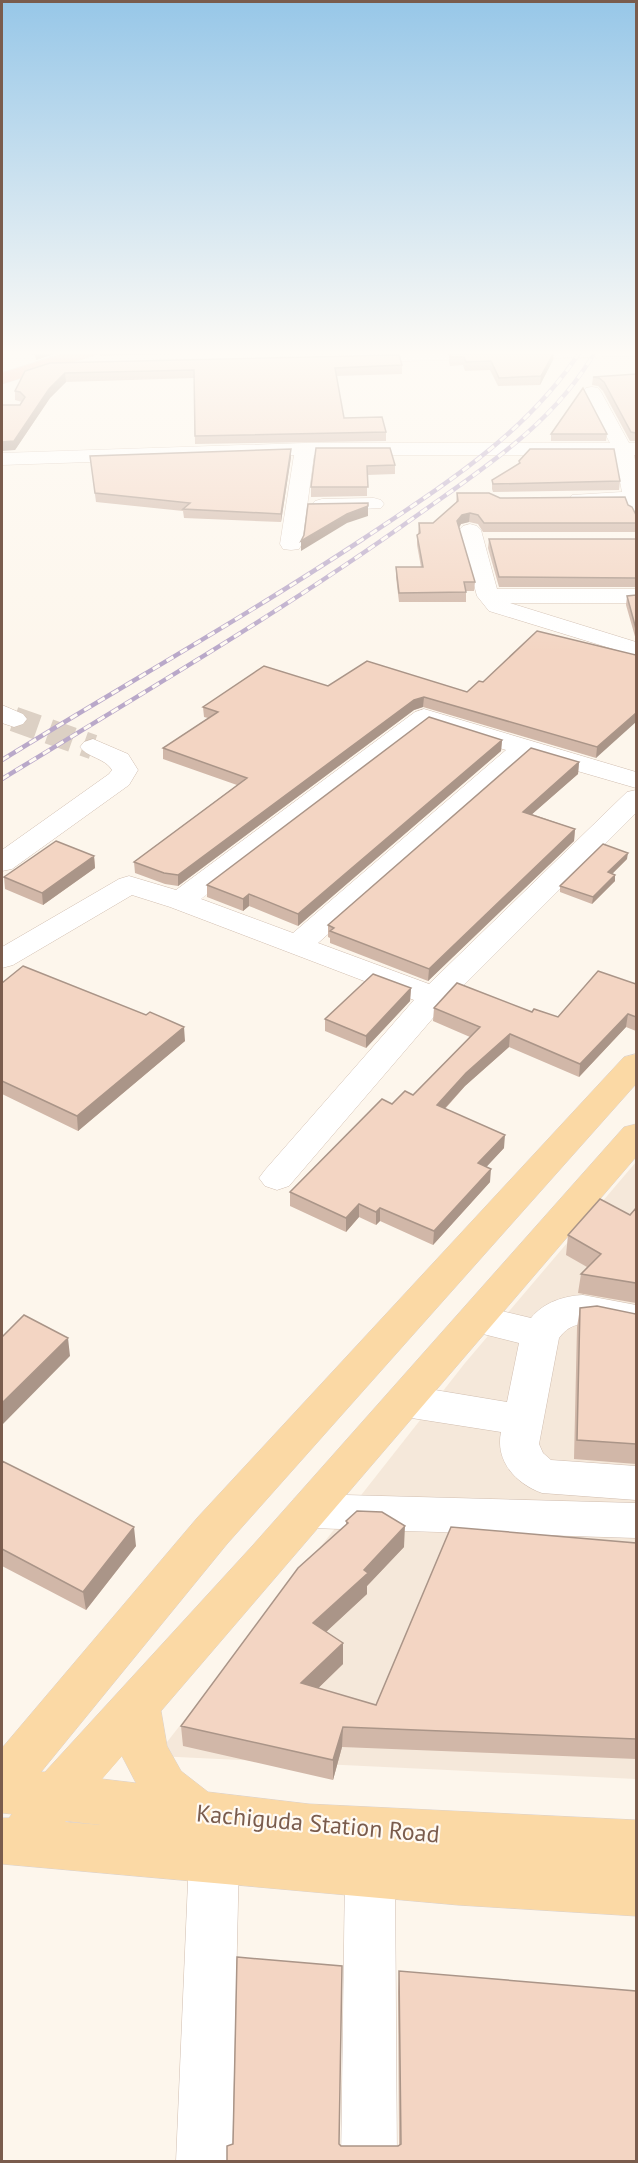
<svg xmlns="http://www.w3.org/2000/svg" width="638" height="2163" viewBox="0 0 638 2163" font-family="'PT Sans',sans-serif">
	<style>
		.residential { fill: #f5e8da }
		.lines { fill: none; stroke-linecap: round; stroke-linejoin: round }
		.minor-tunnel { stroke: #dcd0c4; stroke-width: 25; stroke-dasharray: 25 12; stroke-linecap: butt }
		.minor-casing { stroke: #d1beb0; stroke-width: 1 }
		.major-casing { stroke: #dad1cd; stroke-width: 1 }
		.highway-casing { stroke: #dad1cd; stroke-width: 1 }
		.minor { fill: #fff; fill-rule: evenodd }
		.major { fill: #fbd9a5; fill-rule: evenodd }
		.highway { fill: #f7b7a3; fill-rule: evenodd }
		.rail-casing { stroke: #b9a8c9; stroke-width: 4.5 }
		.rail { stroke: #fffaf3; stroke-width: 3; stroke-dasharray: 8; stroke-linecap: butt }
		.wall { fill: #d1b7a8 }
		.shaded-wall { fill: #aa9588 }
		.building { fill: #f3d5c3; stroke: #aa9588; stroke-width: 1.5 }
		.labels { text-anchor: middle; stroke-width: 4.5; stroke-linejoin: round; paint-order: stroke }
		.near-street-label { font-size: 24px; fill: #7a5c4d; stroke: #fffaf3 }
	</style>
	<rect width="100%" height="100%" fill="#fdf6ec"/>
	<path class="residential" d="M636,1162v617l-480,-23 309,-393z"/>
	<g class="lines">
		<path class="minor-tunnel" d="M14,719l79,28"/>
		<defs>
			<path id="minor" d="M420,350h216v6l-283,6 -6,-1 -3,-4 3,-4 6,-1z
				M592,387l6,1 3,4 28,51h7v12h-2l2,11v49l-7,-2 -4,-9 -46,1 -7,-2 -3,-4 3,-4 50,-3 -7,-37h-301l-12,89 -3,5 -8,1 -8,-1 -3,-5 14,-89 -292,10v-12l303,-10h305l-27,-51 3,-4z
				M374,498l7,2 3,4 -3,4 -59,3 -7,-2 -3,-4 3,-4 7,-2z
				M470,524l7,2 4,4 16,59h139v14h-126l126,39v14l-147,-45 -12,-15 -18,-66 4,-4z
				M2,705l21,9 4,5 -4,5 -9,3 -12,-4z
				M424,709l212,63v16l-107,-31 -211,186 111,41 198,-192 9,-2v23l-191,191 -156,182 -12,4 -12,-4 -6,-8 6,-8 149,-170 -244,-93 -38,-12 -119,70 -11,3v-21l117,-68 10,-3 47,14 239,-178zM428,726l78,24 -213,183 -92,-34z
				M93,739l35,15 10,16 -9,15 -117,84 -10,2v-21l107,-76 3,-4c-7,-12 -24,-12 -32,-23l4,-5z
				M583,1295l53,10v28c-26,-4 -58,-22 -77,5l-20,106 4,9 8,7 85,6v34l-94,-7c-26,-9 -47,-32 -41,-61l-96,-15 -14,-5 -6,-11 6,-11 14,-5 102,17 12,-59 -56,-14 -6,-10 6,-10 13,-4 55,13c13,-16 33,-22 52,-23z
				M309,1494l327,9v35l-327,-10 -15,-5 -6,-12 6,-12z
				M214,1834l18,7 7,17 -7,304h-56l13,-304 7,-17z
				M370,1848l18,7 7,17 2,290h-56l4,-290 7,-17z"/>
			<path id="major" d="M636,1054v30l-409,460 -186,228h4l208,-227 371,-418 12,-3v33l-475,554 6,35 14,25 27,21 101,12 327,16v96l-178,-11 -456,-41v-46h7l3,-4 -10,-1v-65l195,-230 427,-461zM122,1756l14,27 -34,-4zM66,1821l35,4 -36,-3z"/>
			<path id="highway" d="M74,350h27l-2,4 -97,30v-11z"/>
		</defs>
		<use href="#minor" class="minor-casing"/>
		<use href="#major" class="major-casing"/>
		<use href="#highway" class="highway-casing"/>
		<use href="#minor" class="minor"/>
		<use href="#major" class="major"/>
		<use href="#highway" class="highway"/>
		<defs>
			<path id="rail" d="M2,760c120,-74 243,-143 361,-221 81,-54 165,-106 218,-189
				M2,779c140,-86 283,-169 417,-265 66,-47 136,-91 177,-164"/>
		</defs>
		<use href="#rail" class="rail-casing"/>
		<use href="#rail" class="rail"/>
	</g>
	<path class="wall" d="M20,350h46l-30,10 -1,-5z
		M100,350h217l-217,6z
		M554,352l-1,8 -13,25 -42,1 -8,-16 -25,1 -2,-6 -13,1 -1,-4v-8z
		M402,365v9l-66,2 8,42 42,14v9l-191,3 -1,-66 -128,4 -16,16 -35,52 5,-45 2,-3 -7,-2v-9l10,-20z
		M636,374v67h-6l-27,-50 -5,-5 -6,-1 1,-8z
		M551,434h56l-1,7h-55z
		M316,448l79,17v9l-28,1v21l-56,1v-10z
		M291,449v8l-10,65 -97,-4 -1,-7 -87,-9 -6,-46z
		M519,461l101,20 -1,9 -126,2 -1,-3v-9l26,-15z
		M457,493l43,5 128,7 8,10v17h-153l-5,-8 -9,-2 -8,2 -2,4 16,54 -1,9h-8v11h-67l-3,-25v-10h25l-4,-22v-10l1,-1 1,-11h14l23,-20z
		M489,539h147v48h-137l-11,-39z
		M636,595v45l-10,-35 1,-9z
		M636,655l-40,103 -173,-51 -9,3 -236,176 -13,-2 -30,-11 -1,-11 103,-77 -74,-26v-11l45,-30 -4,-1 -1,-10 125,-21 139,6 16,-10z
		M502,740l-1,11 -203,175 -49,-20 -6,5 -36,-14v-12z
		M579,762l-1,12 -46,40 43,15 -1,12 -146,140 -98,-38v-5l-2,-1v-12z
		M94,856l1,12 -52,37 -38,-16 -1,-12z
		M627,859l-15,15 3,1v6l-23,23 -32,-12v-6z
		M2,983l183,58 -107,90 -76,-37z
		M636,984v47l-10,-4 -47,50 -70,-30 -44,39 -20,23 59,39 -18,19 4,15 -57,63 -53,-24 -4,4 -17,-8 -13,15 -56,-26v-14l102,-88 21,-9 57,-58 -37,-16 1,-13 98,4 26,5z
		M411,988l-1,13 -44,47 -41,-17v-12z
		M636,1208v95l-58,-10 3,-19 6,-7 -21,-12 2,-20 62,-20z
		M580,1308l56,6v151v-1l-62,-5 3,-132z
		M2,1461l134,85 -50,64 -84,-44z
		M346,1521l58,26 -37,39v8l-41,38 17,11v21l-25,24 58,17 260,-162v216l-294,-12 -9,33 -150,-34 -2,-20 165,-201z
		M399,1971l237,191h-409l112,-18 2,2h57l1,-1 -1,-154z"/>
	<path class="shaded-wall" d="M42,350h24l-30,10 -1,-7z
		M554,352l-1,8 -13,25 1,-9z
		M65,373l1,9 -16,16 -35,52 -13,1v-9l47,-53z
		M291,449v8l-10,65v-8z
		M368,506v10l-21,7 -46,28v-10l46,-27z
		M470,513l-1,9 -8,2 -4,7v-10l5,-6z
		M424,697l-1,10 -9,3 -236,176v-11l236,-175z
		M636,713v9l-40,36 1,-11z
		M502,740l-1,11 -203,175v-12z
		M579,762l-1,12 -56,49 1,-11z
		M575,829l-1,12 -146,140 1,-12z
		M628,853l-1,6 -20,20 1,-7z
		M94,856l1,12 -52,37 -1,-12z
		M615,875v6l-23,23 1,-7z
		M249,894v12l-6,5v-12z
		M411,988l-1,13 -44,47v-12z
		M628,1014l-2,13 -47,50 1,-13z
		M184,1027l1,14 -107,90 -1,-15z
		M510,1034l-1,13 -44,39 -29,32 1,-13 29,-32z
		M505,1135l-1,13 -27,29 1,-14z
		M491,1169l-1,13 -57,63 1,-14z
		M359,1204v13l-13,15v-14z
		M380,1208v13l-4,4v-13z
		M68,1338l2,18 -68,69v-22z
		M405,1526l-1,21 -37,39v8l-54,50v-21z
		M134,1527l2,19 -50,64 -3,-18z
		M343,1643v21l-41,40 -1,-21z
		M343,1727l-1,20 -9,33v-20z"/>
	<path class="building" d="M554,352l-13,24 -42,2 -8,-17 -25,1 -2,-5h-14l-1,-3z
		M399,355l3,10 -67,3 9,50 38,-1 4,15 -191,4 -1,-66 -129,3 -16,16 -35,52 -12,1v-37h18l5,-8 -5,-5 -5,-1 10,-20 25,-8z
		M636,374v59l-5,-1 -27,-50 -5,-4 -6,-1z
		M583,388l24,46h-56z
		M316,448h74l5,17 -28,1 1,21h-57z
		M291,449l-10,65 -98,-5 7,-6 -95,-10 -5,-37z
		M530,449h84l6,32 -127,3 -1,-4 28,-17 -1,-2z
		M457,493h32l11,5 125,-1 3,8 4,2 4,8v8h-152l-6,-8 -8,-2 -8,2 -5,6 18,61h-11l2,10 -67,1 -3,-26h27l-6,-32 3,-2 -1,-10h14l25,-22z
		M368,503v3l-21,8 -46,27 3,-6 4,-31z
		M489,539h147v39l-137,-1z
		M636,595v34l-9,-33z
		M537,631l99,24v58l-39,34 -173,-50 -10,3 -236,175 -14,-2 -30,-11 113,-84 -84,-30 55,-36 -15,-5 61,-41 64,20 39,-25 100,31 12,-11 4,1z
		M429,717l73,23 -204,174 -49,-20 -6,5 -36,-14z
		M531,748l48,14 -56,50 52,17 -146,140 -99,-38 4,-3 -6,-3z
		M56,841l38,15 -52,37 -38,-16z
		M603,844l25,9 -20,19 7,3 -22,22 -33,-11z
		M23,966l123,49 4,-3 34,15 -107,89 -75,-35v-98z
		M598,971l38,13v33l-8,-3 -48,50 -70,-30 -44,39 -29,32 68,30 -27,28 13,6 -57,62 -54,-23 -4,4 -17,-8 -13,14 -56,-26 92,-93 10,5 13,-13 8,4 67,-68 -46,-19 23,-25 75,29 2,-3 24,8z
		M373,974l38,14 -45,48 -41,-17z
		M600,1199l30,16 6,-7v75l-55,-9 20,-20 -33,-19z
		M597,1306l39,8v130l-59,-4 3,-132z
		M24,1315l44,23 -66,65v-66z
		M2,1461l132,66 -51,65 -81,-43z
		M357,1511l25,1 23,14 -41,44 4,3 -55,50 30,20 -42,40 75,22 75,-178 185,16v196l-293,-12 -10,33 -152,-34 117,-158 50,-45 -2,-2z
		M237,1957l105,9 -3,178 2,2h57l3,-2 -2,-173 237,20v171h-409v-16l6,-2z"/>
	<linearGradient id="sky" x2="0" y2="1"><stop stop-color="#97c7e8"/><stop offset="0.54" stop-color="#fefbf6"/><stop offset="1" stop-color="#fefbf6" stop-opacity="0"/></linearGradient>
	<rect width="638" height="653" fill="url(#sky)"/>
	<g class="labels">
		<g class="near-street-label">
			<text transform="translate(318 1824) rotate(5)" y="8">Kachiguda Station Road</text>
		</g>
	</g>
	<rect width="638" height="2163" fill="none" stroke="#7a5c4d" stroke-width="6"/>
</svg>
